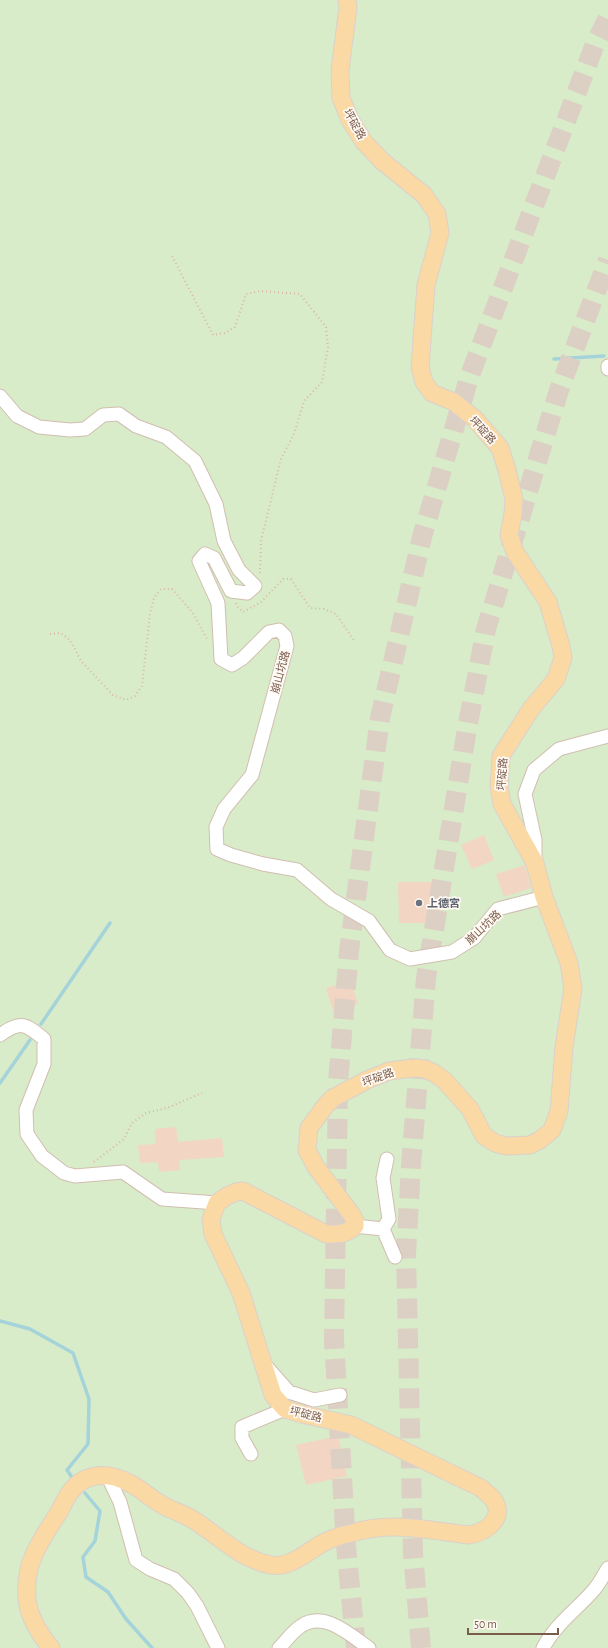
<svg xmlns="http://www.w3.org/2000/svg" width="608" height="1648" viewBox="0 0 608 1648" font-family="'Alegreya Sans','Noto Sans TC',sans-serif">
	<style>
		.green { fill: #d8ecc9 }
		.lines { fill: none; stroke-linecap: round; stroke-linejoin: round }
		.stream { stroke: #a5d3da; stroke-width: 3.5 }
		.building { fill: #f3d5c3 }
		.highway-tunnel { stroke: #dcd0c4; stroke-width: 20; stroke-dasharray: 20 10; stroke-linecap: butt }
		.minor-casing { stroke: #d1beb0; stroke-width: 15 }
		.major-casing { stroke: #dad1cd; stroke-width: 19 }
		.path { stroke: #d9b8a5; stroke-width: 2; stroke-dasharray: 1 3; stroke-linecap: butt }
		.minor { stroke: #fff; stroke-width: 13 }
		.major { stroke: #fbd9a5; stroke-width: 17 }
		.worship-dot { fill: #6b7280; stroke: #fffaf3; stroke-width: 1.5 }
		.labels { text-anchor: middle; stroke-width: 3.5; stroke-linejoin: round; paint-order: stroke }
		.street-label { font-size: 11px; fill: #7a5c4d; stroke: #fffaf3 }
		.worship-label { font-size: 11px; font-weight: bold; fill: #5b616d; stroke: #fffaf3; text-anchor: start }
	</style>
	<rect width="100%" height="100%" fill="#fdf6ec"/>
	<path class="green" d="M0,0h608v1648h-608z"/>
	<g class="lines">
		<path class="stream" d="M554,359l50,-3
			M41,1024l69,-101
			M0,1083l30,-43
			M0,1321l30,8 43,24 16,46 -1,45 -21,26 4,6
			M85,1493l15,18 -5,30 -12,16 3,20 22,15 18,27 26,29"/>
	</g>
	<path class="building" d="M484,835l10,25 -22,9 -11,-24z
		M525,865l6,23 -27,9 -8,-23z
		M398,882h42l1,41h-42z
		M351,981l7,23 -25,7 -7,-23z
		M176,1127l2,15 44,-4 2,19 -45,3 1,10 -21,2 -1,-10 -18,1 -2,-18 18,-1 -1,-15z
		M338,1436l9,40 -41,9 -10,-40z"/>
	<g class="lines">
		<path class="highway-tunnel" d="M356,1648l-10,-102 -12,-207 4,-257 11,-131 31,-233 42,-181 47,-159 126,-334 13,-26
			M421,1648l-8,-94 -7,-299 5,-90 15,-187 41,-249 19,-100 73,-239 49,-130"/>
		<defs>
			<path id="minor" d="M608,366v3
				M0,396l17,20 22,11 31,3 15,-1 18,-14 16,-1 17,12 30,11 29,24 21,43 8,37 15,29 16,16 -8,7 -16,-2 -17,-33 -9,-4 -6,7 19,42 3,56 11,6 11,-7 26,-26 10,-2 6,6 2,10 -35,129 -28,34 -8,18 1,22 14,6 32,9 34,6 34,29 38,22 21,29 20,9 42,-7 22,-14 24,-29 46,-12
				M535,861v-21l-10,-46 9,-24 25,-21 49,-13
				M0,1035c21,-15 26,-11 44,4v25l-18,46 1,24 15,22 22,17 11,3 48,-4 39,27 55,4
				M387,1159l-4,19 6,41 -6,10 12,28
				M355,1226l28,3
				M266,1366l23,26 25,8 26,-5
				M251,1454l-9,-16v-11l43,-18
				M107,1475l13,27 16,58 14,9 24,10 14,14 9,13 21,42
				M279,1648c7,-7 14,-17 22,-22 23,-16 49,9 68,22
				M543,1648c12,-23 33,-38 49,-56 7,-7 11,-16 16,-24"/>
			<path id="major" d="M51,1648c-21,-26 -29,-46 -22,-79 5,-20 19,-39 30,-57 4,-7 7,-15 12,-21 15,-19 38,-19 58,-8 11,5 20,14 30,20 11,7 23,10 33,16 26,16 49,41 79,46 19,3 35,-12 50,-21 9,-5 21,-9 31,-11 39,-12 77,-3 116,2 17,-2 39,-17 25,-36 -3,-4 -8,-7 -12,-11l-130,-63 -49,-11 -17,-5 -12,-14 -32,-102 -28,-59 -2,-15 6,-16 10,-7 9,-4 7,-1 83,43c11,0 20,1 29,-8v-5l-3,-6 -36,-48 -9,-17 2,-22 17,-23 7,-7 34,-18 22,-9 25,-3 11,1 9,4 10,7 26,29 14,27 11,7 11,3 24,-1 10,-5 12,-10 7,-19 5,-64 9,-59 -4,-25 -25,-66 -9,-34 -33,-59 -3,-18 2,-30 30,-47 25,-30 7,-21 -2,-12 -13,-44 -33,-50 -6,-17 4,-21 1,-15 -7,-29 -7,-22 -25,-29 -21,-17 -22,-9 -8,-11 -4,-15 6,-82 14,-52 -3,-19 -13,-19 -42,-34 -18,-19 -14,-22 -9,-22 -1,-28 8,-63 -1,-7"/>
		</defs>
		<use href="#minor" class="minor-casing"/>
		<use href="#major" class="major-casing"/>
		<path class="path" d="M172,256l41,79 12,-2 10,-6 11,-33 14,-3 40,3 26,33 2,20 -6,35 -18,19 -10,33 -13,25 -20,82 -1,33
			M236,603l1,3 6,6 18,-10 22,-23h8l19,29 14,1 12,5 19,28
			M50,634l11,-1 9,7 11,21 32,34 13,5 9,-4 7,-10 8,-72 4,-16 7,-9h11l20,23 15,27
			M94,1162l30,-23 8,-16 14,-10 21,-5 35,-15"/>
		<use href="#minor" class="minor"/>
		<use href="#major" class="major"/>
	</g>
	<circle class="worship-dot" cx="419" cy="903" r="4"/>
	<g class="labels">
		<g class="street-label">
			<text transform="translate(355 124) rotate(61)" y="4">坪碇路</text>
			<text transform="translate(483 430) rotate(47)" y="4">坪碇路</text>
			<text transform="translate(280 672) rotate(-75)" y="4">崩山坑路</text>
			<text transform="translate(502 774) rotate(-86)" y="4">坪碇路</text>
			<text transform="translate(483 927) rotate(-43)" y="4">崩山坑路</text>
			<text transform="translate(378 1077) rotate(-20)" y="4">坪碇路</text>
			<text transform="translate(306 1414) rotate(14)" y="4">坪碇路</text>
		</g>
		<g class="worship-label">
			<text x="427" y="907">上德宮</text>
		</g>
	</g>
	<path d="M468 1628v6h90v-6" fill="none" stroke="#7a5c4d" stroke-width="2"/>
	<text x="474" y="1628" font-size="12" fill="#7a5c4d" stroke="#fffaf3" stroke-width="3" paint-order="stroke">50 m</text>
</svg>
